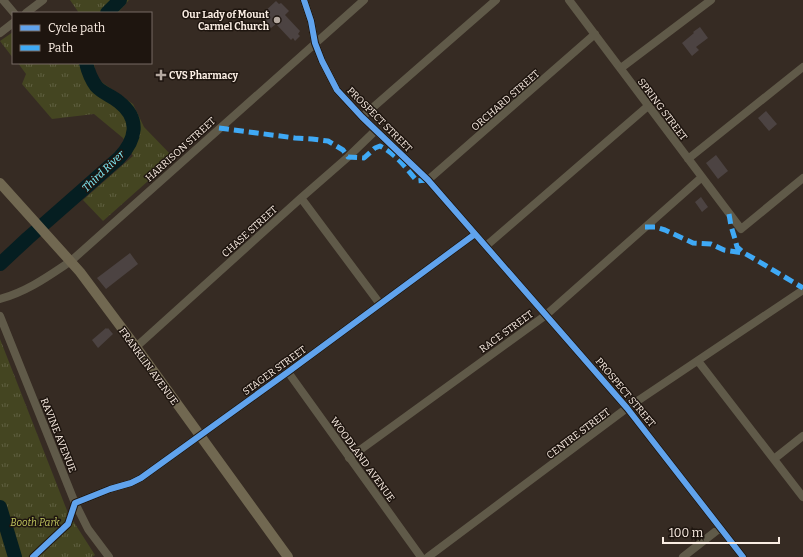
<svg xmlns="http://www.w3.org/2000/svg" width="803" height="557" viewBox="0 0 803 557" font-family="Bitter,serif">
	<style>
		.grass { fill: url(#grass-tufts) }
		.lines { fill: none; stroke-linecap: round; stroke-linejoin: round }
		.river { stroke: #051e21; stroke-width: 14 }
		.building { fill: #4c4342 }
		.minor { stroke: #605a49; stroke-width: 8 }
		.major { stroke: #716851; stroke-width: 10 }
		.quiet { stroke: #3fa9f5; stroke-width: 5; stroke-dasharray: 10 5; stroke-linecap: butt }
		.cycleway-casing { stroke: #1e150f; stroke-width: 8 }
		.cycleway { stroke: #60a3ed; stroke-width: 6 }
		.poi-dot { fill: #b5a9a0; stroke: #1e150f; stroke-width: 1.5 }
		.labels { text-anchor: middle; stroke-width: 3; stroke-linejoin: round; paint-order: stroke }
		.poi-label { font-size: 10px; font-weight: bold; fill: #faede3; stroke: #1e150f; text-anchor: end }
		.street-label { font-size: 10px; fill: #faede3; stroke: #1e150f }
		.park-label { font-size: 10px; font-style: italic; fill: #c1c75f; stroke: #1e150f }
		.water-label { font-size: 11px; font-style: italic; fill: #7eecf8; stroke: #1e150f }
	</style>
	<defs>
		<pattern id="grass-tufts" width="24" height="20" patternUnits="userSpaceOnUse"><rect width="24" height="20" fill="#444521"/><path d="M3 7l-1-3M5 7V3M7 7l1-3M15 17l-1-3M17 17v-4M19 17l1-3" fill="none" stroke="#606041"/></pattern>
	</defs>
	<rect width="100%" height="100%" fill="#362b23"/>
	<path class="grass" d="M70,0h59l-11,13h-39z
		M13,32v26l-13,-17z
		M18,63h76l2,15 37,26 11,23 30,31 -71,63 -20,-21 50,-44 -10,-18 -29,-24 -42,5 -30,-35 4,-10z
		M0,339l68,174 27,42 -3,2h-92z"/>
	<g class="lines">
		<path class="river" d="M107,13l13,-13
			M0,264l28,-26 91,-80c17,-18 22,-39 0,-56 -7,-6 -17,-9 -23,-16 -5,-7 -8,-15 -10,-23
			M0,507l15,50"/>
	</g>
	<path class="building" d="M276,1l3,3 2,-1 8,8 -4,4 15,16 -2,3 2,2 -5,5 -2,-3 -2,2 -15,-16 -5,4 -7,-9 2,-2 -4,-3z
		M700,27l8,11 -12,9 3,3 -7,6 -10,-13 12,-10 -1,-1z
		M766,111l11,13 -8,7 -11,-13z
		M716,155l12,16 -10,8 -12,-16z
		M701,197l7,10 -6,5 -7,-10z
		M130,253l8,11 -32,25 -9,-11z
		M106,328l1,1 1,-1 5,6 -15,14 -6,-8z"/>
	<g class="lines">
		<path class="minor" d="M3,0l11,13
			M304,0l7,21 4,22 7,18 15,29 25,27 66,63 199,228 116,149
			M569,0l172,229 62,-51
			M26,13l17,-13
			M0,33l13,-10
			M621,68l90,-68
			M362,117l134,-117
			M688,159l115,-92
			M428,180l167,-146
			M301,198l79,106
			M486,246l162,-140
			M0,299c28,-8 47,-22 71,-38l293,-261
			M0,316l75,187 13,26 21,28
			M136,347l165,-149 47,-41 28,-27
			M698,361l105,136
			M288,372l133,185
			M349,458l197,-143 156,-138
			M774,459l29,-23
			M75,503l35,-14 21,-6 10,-5 147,-106 187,-138
			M428,557l199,-149 176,-118
			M683,557l37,-29"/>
		<path class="major" d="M0,183l80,89 56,75 152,210"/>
		<path class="quiet" d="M219,128l76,10 17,1 16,2 15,9 5,7 16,1 11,-10 5,-2c16,8 26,22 37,35l11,-1
			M729,214l2,12 4,13 2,8 7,6 9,5 50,30
			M645,227h10l10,3 28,13 18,1 13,6 20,3"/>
		<defs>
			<path id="cycleway" d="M304,0l7,21 4,22 7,18 15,29 25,27 66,63 199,228 116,149
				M33,557l35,-33 7,-21 35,-14 21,-6 10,-5 147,-106 187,-138"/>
		</defs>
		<use href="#cycleway" class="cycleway-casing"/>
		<use href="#cycleway" class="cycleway"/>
	</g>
	<g class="poi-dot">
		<circle cx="277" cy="20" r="4"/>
		<path d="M159 69h4v4h4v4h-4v4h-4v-4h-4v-4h4z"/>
	</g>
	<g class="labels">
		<g class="poi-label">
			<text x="269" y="18">Our Lady of Mount<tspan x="269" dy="12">Carmel Church</tspan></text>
			<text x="169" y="79" text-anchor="start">CVS Pharmacy</text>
		</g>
		<g class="street-label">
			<text transform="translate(505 100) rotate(-41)" y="4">ORCHARD STREET</text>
			<text transform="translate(663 109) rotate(53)" y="4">SPRING STREET</text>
			<text transform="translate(380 119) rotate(45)" y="4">PROSPECT STREET</text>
			<text transform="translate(180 149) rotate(-42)" y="4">HARRISON STREET</text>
			<text transform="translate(249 231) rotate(-42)" y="4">CHASE STREET</text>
			<text transform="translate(506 331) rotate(-36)" y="4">RACE STREET</text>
			<text transform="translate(149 366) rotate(54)" y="4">FRANKLIN AVENUE</text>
			<text transform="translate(274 370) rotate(-36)" y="4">STAGER STREET</text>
			<text transform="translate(626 392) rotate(50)" y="4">PROSPECT STREET</text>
			<text transform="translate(578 433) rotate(-37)" y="4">CENTRE STREET</text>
			<text transform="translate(59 435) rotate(68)" y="4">RAVINE AVENUE</text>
			<text transform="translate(363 459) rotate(54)" y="4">WOODLAND AVENUE</text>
		</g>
		<g class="park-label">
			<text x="35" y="526">Booth Park</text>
		</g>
		<g class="water-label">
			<text transform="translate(103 171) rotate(-44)" y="4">Third River</text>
		</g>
	</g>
	<rect x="12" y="12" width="140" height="52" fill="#1e150f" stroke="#766b64"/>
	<rect x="20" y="25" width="20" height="6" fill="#60a3ed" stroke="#766b64"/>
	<text x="48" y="32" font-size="12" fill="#faede3">Cycle path</text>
	<rect x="20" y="45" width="20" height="6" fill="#3fa9f5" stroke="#766b64"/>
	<text x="48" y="52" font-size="12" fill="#faede3">Path</text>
	<path d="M663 537v6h116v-6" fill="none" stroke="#faede3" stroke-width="2"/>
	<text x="669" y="537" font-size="12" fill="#faede3" stroke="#1e150f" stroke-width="3" paint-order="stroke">100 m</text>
</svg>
